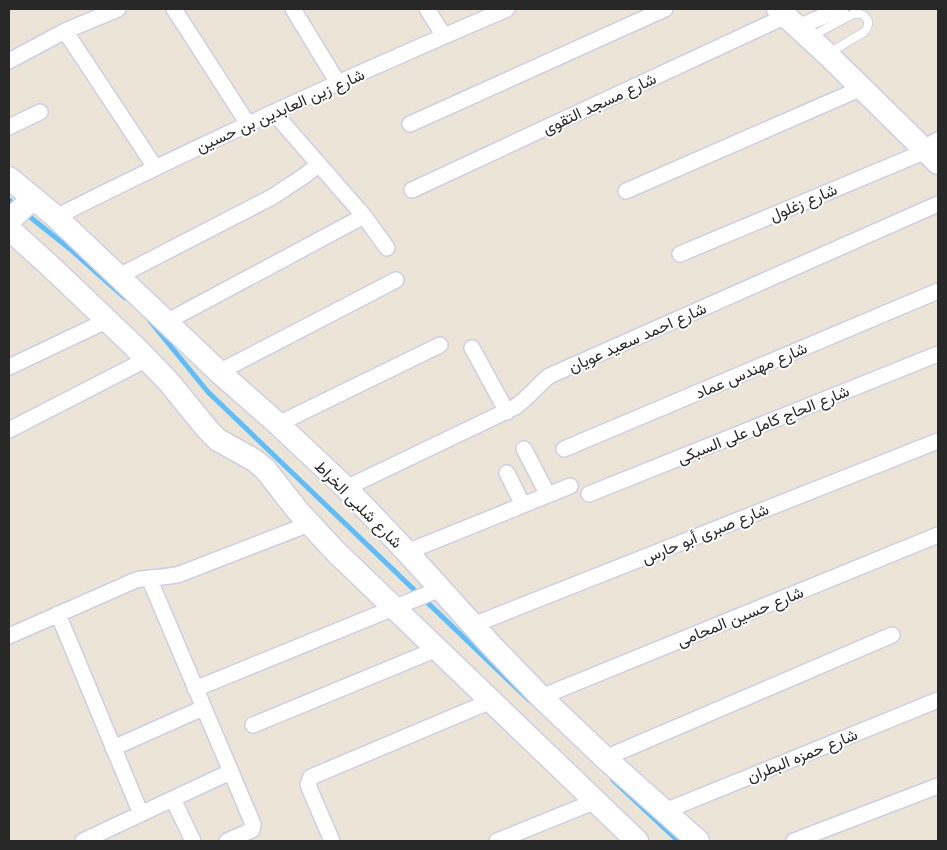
<svg xmlns="http://www.w3.org/2000/svg" width="947" height="850" viewBox="0 0 947 850" font-family="Quicksand,Vazirmatn,sans-serif">
	<style>
		.lines { fill: none; stroke-linecap: round; stroke-linejoin: round }
		.stream { stroke: #5fbef9; stroke-width: 5 }
		.lane-casing { stroke: #cccee3; stroke-width: 10 }
		.street-casing { stroke: #cccee3; stroke-width: 18 }
		.secondary-casing { stroke: #cccee3; stroke-width: 25 }
		.lane { stroke: #fff; stroke-width: 8 }
		.street { stroke: #fff; stroke-width: 15 }
		.secondary { stroke: #fff; stroke-width: 22 }
		.labels { text-anchor: middle; stroke-width: 4; stroke-linejoin: round; paint-order: stroke }
		.street-label { font-size: 16px; fill: #282828; stroke: #fff }
	</style>
	<rect width="100%" height="100%" fill="#ece5d7"/>
	<g class="lines">
		<path class="stream" d="M9,200l8,6
			M25,213l45,36 55,49
			M150,321l58,71 321,308
			M613,780l65,61"/>
		<defs>
			<path id="lane" d="M810,37l43,-23c13,-2 20,8 11,18l-35,21"/>
			<path id="street" d="M174,9l74,115
				M293,9l45,74
				M427,9l17,27
				M798,27l43,-18
				M65,31l90,136
				M9,61l56,-30 53,-22
				M274,113l90,103 23,32
				M410,124l255,-115
				M9,127l31,-15
				M923,148l15,-8
				M412,190l374,-174
				M626,191l236,-103
				M56,217c148,-75 299,-143 451,-208
				M680,254l246,-103
				M119,276l153,-79 32,-21 15,-12
				M166,322l198,-106
				M472,348l35,64
				M9,367l99,-47
				M219,372l177,-92
				M278,424l162,-79
				M9,430l138,-71
				M524,449l24,46
				M564,449l374,-158
				M507,473l16,32
				M346,488l169,-81c13,-9 22,-21 34,-31l389,-172
				M589,494l349,-140
				M407,552l163,-66
				M149,578l104,246 -1,6 -25,11
				M58,614l83,200
				M473,625l465,-184
				M9,636l127,-56c15,-3 29,-2 44,-6l129,-50
				M195,689l245,-100
				M541,697l397,-162
				M253,725l184,-76
				M113,748l90,-40
				M605,758l287,-123
				M173,799l20,42
				M665,811l273,-111
				M83,841l147,-69
				M332,841l-22,-51 -2,-6 3,-7 180,-76
				M497,841l99,-40
				M794,841l144,-55"/>
			<path id="secondary" d="M778,9l49,45 111,109
				M9,178l47,39 163,155 59,52 68,64 61,64 84,93 50,52 64,61 93,83
				M9,221l24,-23
				M9,229l40,36 84,80 35,36 40,49 10,10 36,20 11,9 33,42 38,41 301,289"/>
		</defs>
		<use href="#lane" class="lane-casing"/>
		<use href="#street" class="street-casing"/>
		<use href="#secondary" class="secondary-casing"/>
		<use href="#lane" class="lane"/>
		<use href="#street" class="street"/>
		<use href="#secondary" class="secondary"/>
	</g>
	<g class="labels">
		<g class="street-label">
			<text transform="translate(599 103) rotate(-25)" y="6">شارع مسجد التقوى</text>
			<text transform="translate(280 110) rotate(-24)" y="6">شارع زين العابدين بن حسين</text>
			<text transform="translate(803 202) rotate(-23)" y="6">شارع زغلول</text>
			<text transform="translate(637 337) rotate(-24)" y="6">شارع احمد سعيد عويان</text>
			<text transform="translate(751 370) rotate(-23)" y="6">شارع مهندس عماد</text>
			<text transform="translate(763 424) rotate(-22)" y="6">شارع الحاج كامل على السبكى</text>
			<text transform="translate(359 504) rotate(45)" y="6">شارع شلبى الخراط</text>
			<text transform="translate(705 533) rotate(-22)" y="6">شارع صبرى أبو حارس</text>
			<text transform="translate(740 616) rotate(-22)" y="6">شارع حسين المحامى</text>
			<text transform="translate(802 755) rotate(-22)" y="6">شارع حمزه البطران</text>
		</g>
	</g>
	<rect width="947" height="850" fill="none" stroke="#282828" stroke-width="20"/>
</svg>
